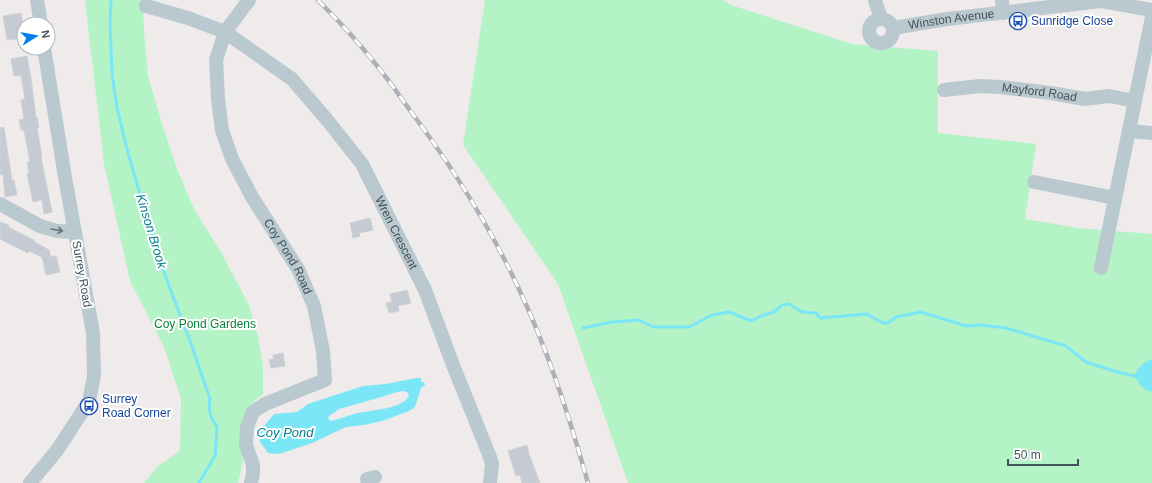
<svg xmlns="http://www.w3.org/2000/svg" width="1152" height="483" viewBox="0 0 1152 483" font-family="Arial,sans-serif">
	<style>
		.green { fill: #b3f3c6 }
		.water { fill: #7be6f5; fill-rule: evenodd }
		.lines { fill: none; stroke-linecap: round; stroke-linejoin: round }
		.stream { stroke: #7be6f5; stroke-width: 3 }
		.building { fill: #c6cad2; stroke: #ced2d8 }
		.minor { stroke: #bac8d0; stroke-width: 14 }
		.rail-casing { stroke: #adb1b7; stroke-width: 4.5 }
		.rail { stroke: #fff; stroke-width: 3; stroke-dasharray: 9; stroke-linecap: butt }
		.oneway { stroke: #66757d }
		.labels { text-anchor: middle; stroke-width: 4; stroke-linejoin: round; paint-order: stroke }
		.street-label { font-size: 12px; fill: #42515a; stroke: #fff }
		.transit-label { font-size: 12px; fill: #164399; stroke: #fff; text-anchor: start }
		.park-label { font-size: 12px; fill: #0d823d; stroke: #fff }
		.water-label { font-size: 13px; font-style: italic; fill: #037e8f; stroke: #fff }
	</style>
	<rect width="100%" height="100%" fill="#efebeb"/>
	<path class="green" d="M85,0h58l1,32 4,44 15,51 14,42 17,40 28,45 27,51 8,28 6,32v29l-9,7 -8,13 -5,19 2,28 -5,22h-94l14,-17 22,-15 1,-52 -17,-52 -34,-66 -26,-117z
		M485,0h238l8,5 121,39 86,7v82l98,11 -11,75 53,9 74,6v249h-524l-70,-199 -95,-139z"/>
	<path class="water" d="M1152,359v33c-9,-2 -14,-9 -17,-16 2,-9 9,-14 17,-17z
		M416,378h5v4h3l1,3 -4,3 -6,19 -6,4 -27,10 -18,4 -18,2 -34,16 -33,11 -11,-1 -8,-11 -1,-10 15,-18 23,-2 11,-8 55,-18 23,-2zM403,391l4,1 2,3c-4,14 -39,15 -51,18 -9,2 -18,6 -27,8l-3,-3 1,-2 10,-7 39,-11 19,-6z"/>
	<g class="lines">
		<path class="stream" d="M111,0l-1,23 2,51 5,34 11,45 26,90 15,43 21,55 20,58 -1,9 2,9 6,10 -2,29 -16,27
			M583,328l29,-6 27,-2 14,7h36l23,-12 17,-3 22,9 10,-5 13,-4 8,-7 7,-1 13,8 14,1 4,5 47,-4 16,9h5l8,-6 25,-5 45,14 15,-1 25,3 60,18 20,16 31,10 18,4 3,-2"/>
	</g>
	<path class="building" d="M21,13l3,17v8l-17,2 -4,-24z
		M27,56l4,22 5,40 1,-1 2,10 -2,1 5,29h-1l11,55 -8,2 -2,-14 -9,2 -6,-28 2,-1 -2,-11h3l-6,-32h-3l-2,-10 5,-1 -3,-19 4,-1 -4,-24 -7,1 -3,-17z
		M4,127l8,54 2,-1 3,15 -12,2 -2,-23 -2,1 -1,-4v-43z
		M370,218l3,12 -14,3 1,3 -7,2 -3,-15z
		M0,222l9,3 -1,2 26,13 -1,1 16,9 2,7 5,-1 4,16 -14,3 -4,-18 -13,-6 -1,2 -28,-14z
		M407,290l4,13 -13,3 1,5 -10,2 -3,-10 6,-1 -2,-8z
		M283,353l2,13 -14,2 -2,-8 4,-1v-4z
		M527,445l2,9 11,29h-18l-2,-8 -4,1 -3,-9 -5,-16z"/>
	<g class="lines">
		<g class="minor">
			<path d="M37,0l4,24"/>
			<path id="s1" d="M249,0l-24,32 -9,28 2,39 4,31 10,29 20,38 46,72 16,37 9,45 2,29 -60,24 -12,8 -6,15 -1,18 7,20v9l-2,9"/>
			<path d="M875,0l6,19"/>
			<path d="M1002,0l1,13"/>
			<path id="s2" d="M146,6l42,12 37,14 67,47 36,42 34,43 63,126 28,75 37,92 2,7 -2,19"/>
			<circle cx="881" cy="31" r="12"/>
			<path id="s3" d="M893,28l54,-9 154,-18 51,9"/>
			<path id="s4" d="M944,90l36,-4 20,1 51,6 34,6 24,-3 26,5"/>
			<path d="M1129,131l23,2"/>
			<path d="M1034,182l81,16"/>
			<path d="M0,204l40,22 17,5 18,1"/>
			<path d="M1101,268l51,-251"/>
			<path d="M30,483l28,-34 31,-48 5,-25 -1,-43 -27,-150 -22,-135"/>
			<path d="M368,483l-1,-4 8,-2"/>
		</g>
		<defs>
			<path id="rail" d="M318,0c13,14 27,27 39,42 19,21 36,44 52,67 42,56 79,114 109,178 30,63 51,129 70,196"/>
		</defs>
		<use href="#rail" class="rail-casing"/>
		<use href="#rail" class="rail"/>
	</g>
	<defs><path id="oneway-shaft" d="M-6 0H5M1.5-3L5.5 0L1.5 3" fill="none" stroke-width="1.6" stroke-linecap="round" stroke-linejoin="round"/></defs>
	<use class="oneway" href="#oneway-shaft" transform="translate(57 230) rotate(10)"/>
	<defs>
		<symbol id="bus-ring" viewBox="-11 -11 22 22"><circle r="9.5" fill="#fff" stroke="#1a4fb4" stroke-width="1.5"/><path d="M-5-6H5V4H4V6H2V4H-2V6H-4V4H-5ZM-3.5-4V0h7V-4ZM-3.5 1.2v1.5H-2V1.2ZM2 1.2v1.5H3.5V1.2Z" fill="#1a4fb4"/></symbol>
	</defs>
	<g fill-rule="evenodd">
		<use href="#bus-ring" x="1008" y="11" width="20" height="20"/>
		<use href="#bus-ring" x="79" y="396" width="20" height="20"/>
	</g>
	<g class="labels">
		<g class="street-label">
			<text dy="4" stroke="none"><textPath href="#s3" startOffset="59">Winston Avenue</textPath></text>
			<text dy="4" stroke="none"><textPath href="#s4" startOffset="96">Mayford Road</textPath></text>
			<text dy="4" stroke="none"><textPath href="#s2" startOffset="352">Wren Crescent</textPath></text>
			<text dy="4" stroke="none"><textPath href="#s1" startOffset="283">Coy Pond Road</textPath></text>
			<text transform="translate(82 274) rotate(80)" y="4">Surrey Road</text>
		</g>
		<g class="transit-label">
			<text x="1031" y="25">Sunridge Close</text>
			<text x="102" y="403">Surrey<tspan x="102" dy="14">Road Corner</tspan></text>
		</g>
		<g class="park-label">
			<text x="205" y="328">Coy Pond Gardens</text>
		</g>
		<g class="water-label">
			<text transform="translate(152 231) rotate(73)" y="5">Kinson Brook</text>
			<text x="285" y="437">Coy Pond</text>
		</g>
	</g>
	<g transform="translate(36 36) rotate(79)"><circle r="19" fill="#ffffff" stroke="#b3b9bd"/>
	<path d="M0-3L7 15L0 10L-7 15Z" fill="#067fed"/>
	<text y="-6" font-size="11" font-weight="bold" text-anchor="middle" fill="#42515a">N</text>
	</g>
	<path d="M1008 459v6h70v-6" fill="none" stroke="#42515a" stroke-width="2"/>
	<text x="1014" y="459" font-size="12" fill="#42515a" stroke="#ffffff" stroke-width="3" paint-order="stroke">50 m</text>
</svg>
